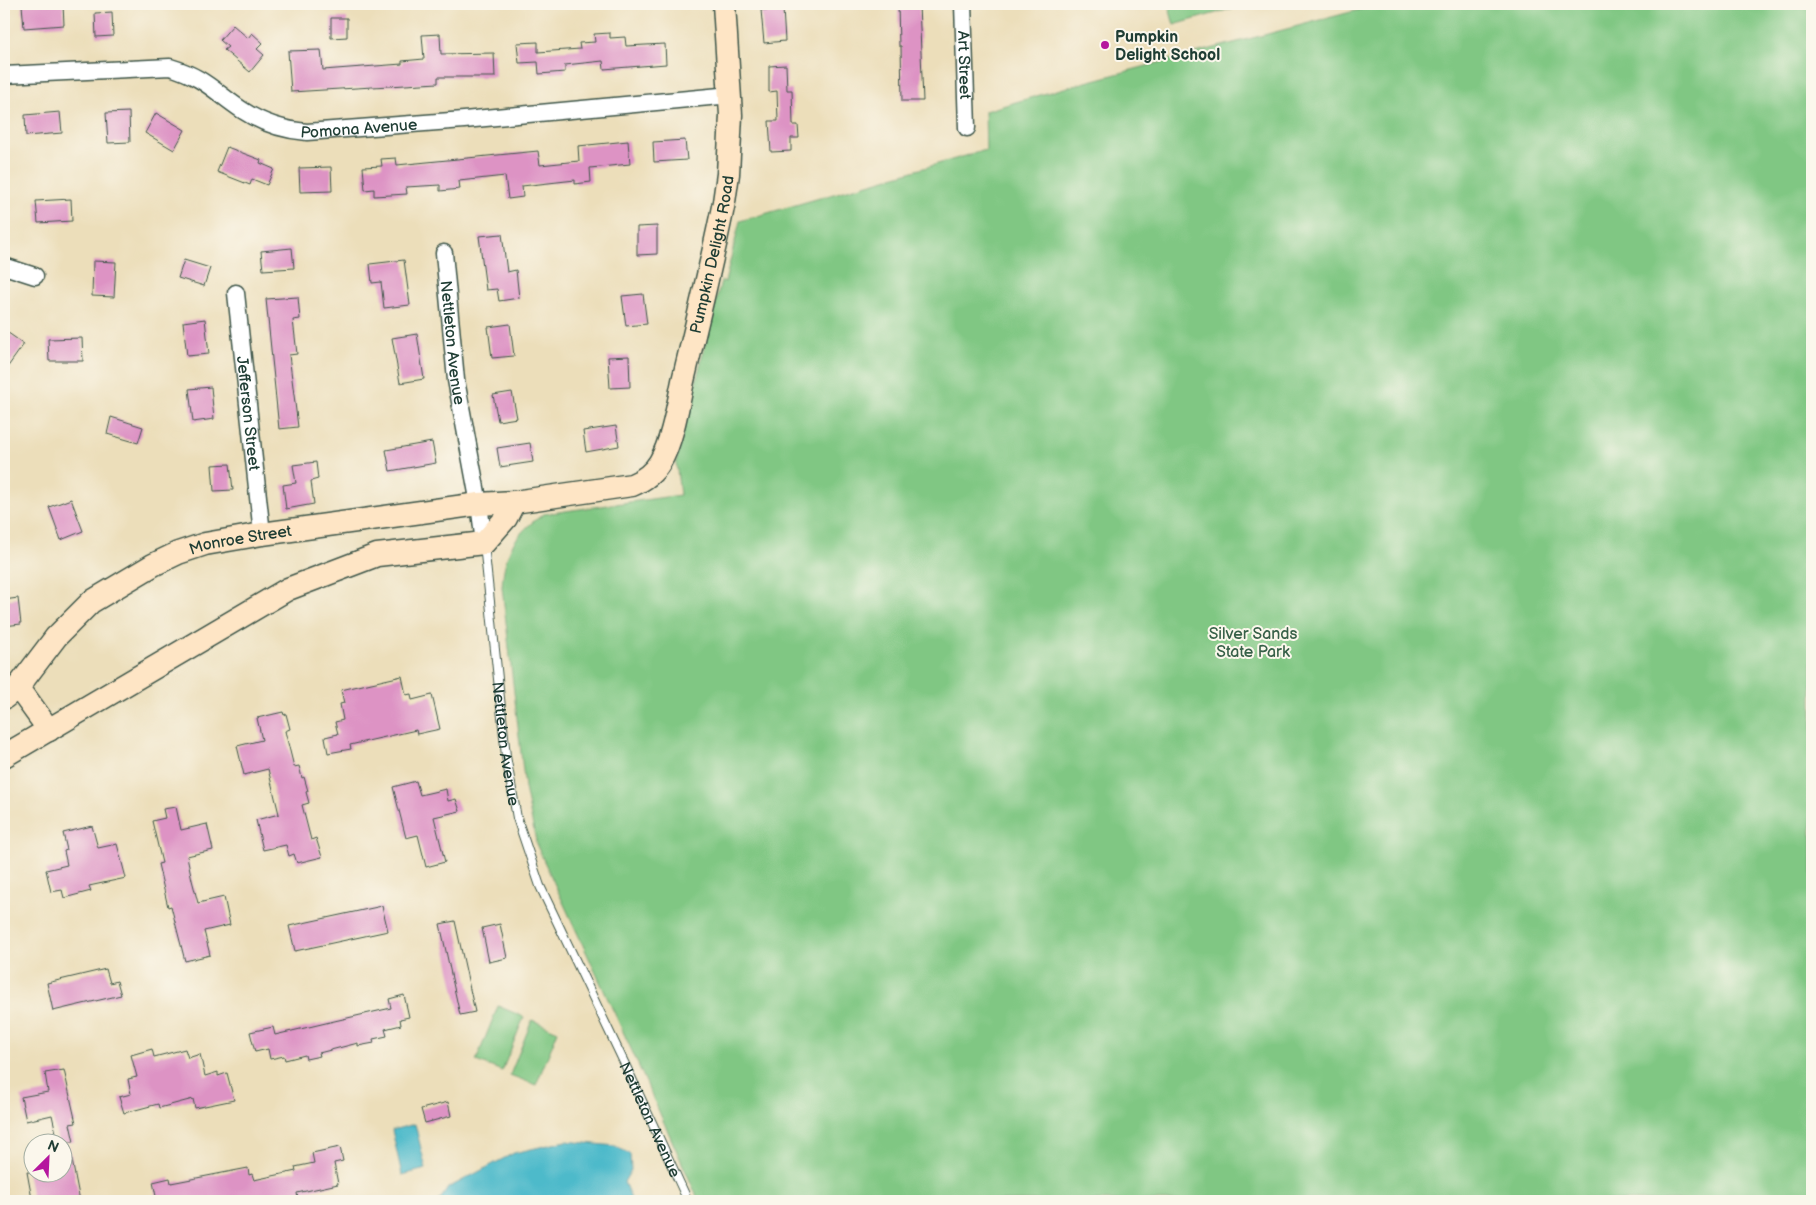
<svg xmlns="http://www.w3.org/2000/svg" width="1816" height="1205" viewBox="0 0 1816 1205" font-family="'Balsamiq Sans',sans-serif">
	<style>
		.green { fill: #80c783; stroke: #50825c }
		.water { fill: #4ebaca; stroke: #367c7f }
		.building { fill: #dd93c4 }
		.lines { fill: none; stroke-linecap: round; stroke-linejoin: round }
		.lane-casing { stroke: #3e5548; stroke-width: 10 }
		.street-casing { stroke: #3e5548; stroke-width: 19 }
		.secondary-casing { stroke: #3e5548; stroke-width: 25 }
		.lane { stroke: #fff; stroke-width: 8 }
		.street { stroke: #fff; stroke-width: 16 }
		.secondary { stroke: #fee5c5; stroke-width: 22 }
		.poi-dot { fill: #b5179e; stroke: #fbf7ec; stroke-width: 2 }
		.labels { text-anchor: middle; stroke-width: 4; stroke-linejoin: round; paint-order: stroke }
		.poi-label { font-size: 16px; font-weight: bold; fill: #1f3d34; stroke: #fbf7ec; text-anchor: start }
		.street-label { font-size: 16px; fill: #1f3d34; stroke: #fbf7ec }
		.park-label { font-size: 16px; fill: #376048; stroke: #fbf7ec }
	</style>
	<rect width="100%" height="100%" fill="#fbf7ec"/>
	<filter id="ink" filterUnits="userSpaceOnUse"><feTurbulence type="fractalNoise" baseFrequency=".02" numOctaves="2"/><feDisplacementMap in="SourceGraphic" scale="10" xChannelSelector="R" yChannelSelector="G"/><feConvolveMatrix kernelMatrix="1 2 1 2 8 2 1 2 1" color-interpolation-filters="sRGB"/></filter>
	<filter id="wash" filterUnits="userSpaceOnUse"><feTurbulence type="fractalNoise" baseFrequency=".0096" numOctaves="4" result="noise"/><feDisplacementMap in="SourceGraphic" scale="20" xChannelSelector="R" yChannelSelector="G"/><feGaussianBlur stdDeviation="1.12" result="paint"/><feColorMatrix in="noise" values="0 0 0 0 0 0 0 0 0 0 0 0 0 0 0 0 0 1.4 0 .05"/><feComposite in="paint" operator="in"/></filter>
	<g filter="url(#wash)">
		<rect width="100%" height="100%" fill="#ecdeba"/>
		<path class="green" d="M1168,4h80l-74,21z
			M1381,4h431v1197h-1113l-67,-150 -95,-205 -12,-58 -23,-201c2,-35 13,-54 42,-73l136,-19 -4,-33 45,-181 4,1 15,-61 246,-71 -1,-39 86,-25z
			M498,1006l26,11 -22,54 -26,-10z
			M532,1020l26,11 -22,54 -26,-10z"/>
		<path class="water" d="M415,1124l11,45 -24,6 -10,-45z
			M566,1141l49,5 15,8 1,16 -7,12 8,19h-193l9,-13 66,-35z"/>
		<g id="blocks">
			<path class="building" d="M44,4h19l1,21 -40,3 -2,-23z
				M898,4h21l4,97h-21l-1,-55h-2z
				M783,9l2,32 -21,2 -3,-33z
				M112,12l1,24 -17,1 -1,-24z
				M331,18h16v19l-16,1z
				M233,25l15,13 4,-5 11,10 -6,6 7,6 -14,17 -26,-22 4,-3 -8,-7z
				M610,33v5l15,-1 1,9 39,-2 1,20 -62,5 -1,-8 -38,4v7l-26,2 -1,-12 -19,1 -2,-20 21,-1v10l42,-3 -1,-6 16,-1 -1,-8z
				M440,34l1,20 53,-1 1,24h-57v6l-147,9 -3,-41 33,-1 2,20 79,-6v-3l22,-2 -2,-24z
				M786,65l1,25h5l1,35h5l1,13h-8v13l-20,1 -2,-31h9l-1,-30 -8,1v-26z
				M60,112l2,21 -36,3 -1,-21z
				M129,112l1,30 -22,1 -2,-30z
				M156,113l29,17 -11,20 -29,-17z
				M685,140l2,20 -33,2 -1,-20z
				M628,141l2,23 -40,4 1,14 -16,2v-4l-53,6 1,11 -15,2 -3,-23 -46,5 1,8 -20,2v-6l-34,2 1,7 -33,2v-7l-9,1 -2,-23 19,-1 -1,-7 15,-1 1,7 141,-14 2,14 39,-4 -1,-15z
				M227,147l34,13 -1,3 14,6 -7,16 -15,-6 -2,6 -33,-13z
				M331,167l1,24 -32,1 -1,-24z
				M71,199l1,22 -34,2 -2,-22z
				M657,226v28l-20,1v-28z
				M502,234l5,38 9,-2 3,28 -20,3 -2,-12 -11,1 -7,-54z
				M292,248l2,20 -31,2 -2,-19z
				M184,260l26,8 -6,18 -26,-8z
				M404,260l6,45 -26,3 -3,-26 -9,1 -2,-19z
				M93,261l23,1 -2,35 -22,-1z
				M643,294l4,30 -21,2 -4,-30z
				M298,297l2,22 -7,1 4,34 -8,1 9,72 -19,2 -13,-130z
				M205,319l4,35 -22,2 -4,-34z
				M510,324l4,32 -22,2 -4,-31z
				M4,330l20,14 -20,28z
				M417,334l7,45 -24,4 -8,-45z
				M82,338l1,23h-34l-1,-22z
				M629,356l1,31 -20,1 -2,-31z
				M211,387l3,32 -21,3 -4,-33z
				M512,392l5,26 -19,3 -5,-26z
				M111,417l32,10 -5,16 -31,-9z
				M616,426l3,20 -33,6 -3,-21z
				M432,442l4,21 -46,8 -4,-21z
				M530,443l3,19 -33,5 -3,-19z
				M316,462l2,17 -7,2 3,23 -28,5 -3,-24 13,-2 -3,-18z
				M230,464l3,26 -19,1 -2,-26z
				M71,499l12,32 -22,9 -12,-33z
				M18,598l3,26 -17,2v-26z
				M402,676l4,19 5,-1 1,6 20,-5 8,34 -23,5 -1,-4 -66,15 1,4 -23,4 -3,-16 13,-3 -3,-12 8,-2 -3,-16 4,-1 -3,-13z
				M283,712l1,3 2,-1 4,15 -5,2 9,36 5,-1 3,12 2,-1 4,14 -2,1 3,11 -7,2 9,35 5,-2 6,19 -25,6 -3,-9 -5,2 -3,-11 -23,5 -7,-30 23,-6 -11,-45 -24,6 -7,-29 25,-6 -5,-22z
				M416,781l4,14 26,-6 2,12 8,-2 4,12 -26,6 11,45 -19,5 -8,-32 -12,3 -13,-51z
				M176,807l5,23 26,-6 6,26 -26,6 5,24 6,23 26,-6 6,28 -26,6 6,24 -25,6 -14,-55 -3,1 -10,-43 4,-1 -10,-42 13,-3 -2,-9z
				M92,826l6,22 19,-4 9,34 -37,8 2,5 -27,7 -2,-8 -11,2 -5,-22 21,-5 -3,-14 3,-1 -4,-17z
				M382,906l6,25 -93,20 -6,-25z
				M455,921l20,91 -15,3 -20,-91z
				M500,924l7,34 -18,4 -7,-34z
				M106,969l4,14 7,-2 4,14 -68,16 -6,-28z
				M404,995l5,22 -9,2 1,6 -16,4 2,7 -14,3 1,4 -16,3v-3l-39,10 1,3 -14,3 -1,-4 -20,5 -1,-4 -14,3 -2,-10 -13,3 -5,-20 23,-5 2,8 55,-13 61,-14 -2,-9z
				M152,1049l2,8 31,-8 3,9 12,-4 5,22 13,-4v4l9,-3 7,27 -39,8 -2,-9 -34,9 -1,-4 -34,9 -5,-16 12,-3 -3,-15 9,-2 -6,-22z
				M64,1070l12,53 -6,1 4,18h-16l-6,-27 -26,6 -5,-24 27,-5 -3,-19z
				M448,1102l3,14 -26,7 -4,-14z
				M69,1145l11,56h-40l-1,-4 -7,2 -5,-27h35v-26z
				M340,1147l3,14 -9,2 4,21 -41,9 1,6 -11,2h-6v-2l-12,2h-112l-4,-19 17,-4 1,5 77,-15 1,7 3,-1 2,6 42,-9 -1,-4 19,-4 -2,-10z"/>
		</g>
	</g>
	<g filter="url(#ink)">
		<use href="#blocks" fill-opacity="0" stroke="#3e5548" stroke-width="1"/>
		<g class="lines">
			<defs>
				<g id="lane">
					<path id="s1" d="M484,544l22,212 11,62 23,68 91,191 57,124"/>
				</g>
				<g id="street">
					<path id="s2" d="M963,4l4,124"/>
					<path id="s3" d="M4,75l166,-8c34,10 45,25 72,43 21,14 41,20 65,22l157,-12 267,-25"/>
					<path id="s4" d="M444,253l12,127 23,124 5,39"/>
					<path d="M4,266l31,10"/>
					<path id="s5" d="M236,293l26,241"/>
				</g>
				<g id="secondary">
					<path d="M18,687l31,43"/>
					<path id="s6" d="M4,698l14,-11 38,-50 35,-35 62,-37 25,-12 27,-9 57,-10 217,-30 35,-2 118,-17c12,-5 21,-11 28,-23 12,-20 18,-57 23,-81 14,-59 29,-119 41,-179l4,-28 3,-59 -7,-111"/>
					<path d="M4,756l284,-167 89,-34 107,-12 22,-25 8,-16"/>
				</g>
			</defs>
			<use href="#lane" class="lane-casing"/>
			<use href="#street" class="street-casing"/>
			<use href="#secondary" class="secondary-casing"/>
			<use href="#lane" class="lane"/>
			<use href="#street" class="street"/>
			<use href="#secondary" class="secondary"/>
		</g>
	</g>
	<circle class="poi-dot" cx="1105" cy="45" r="5"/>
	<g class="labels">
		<g class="poi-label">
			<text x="1115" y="42">Pumpkin<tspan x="1115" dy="18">Delight School</tspan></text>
		</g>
		<g class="street-label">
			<text dy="6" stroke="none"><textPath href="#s2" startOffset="61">Art Street</textPath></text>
			<text dy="6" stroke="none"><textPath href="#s3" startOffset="372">Pomona Avenue</textPath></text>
			<text dy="6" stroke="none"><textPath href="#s6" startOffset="941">Pumpkin Delight Road</textPath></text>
			<text dy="6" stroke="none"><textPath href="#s4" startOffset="90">Nettleton Avenue</textPath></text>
			<text dy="6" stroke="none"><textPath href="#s5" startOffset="121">Jefferson Street</textPath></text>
			<text dy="6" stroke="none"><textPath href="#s6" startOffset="294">Monroe Street</textPath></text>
			<text dy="6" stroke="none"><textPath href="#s1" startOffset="201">Nettleton Avenue</textPath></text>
			<text dy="6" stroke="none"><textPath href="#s1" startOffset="606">Nettleton Avenue</textPath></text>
		</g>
		<g class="park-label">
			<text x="1253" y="639">Silver Sands<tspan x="1253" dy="18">State Park</tspan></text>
		</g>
	</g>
	<rect width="1816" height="1205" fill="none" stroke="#fbf7ec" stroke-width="20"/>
	<g transform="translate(48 1158) rotate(24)"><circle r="24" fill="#fbf7ec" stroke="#a3ada2"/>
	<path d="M0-4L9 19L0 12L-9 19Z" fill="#b5179e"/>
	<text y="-8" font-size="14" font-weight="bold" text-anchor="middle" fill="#1f3d34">N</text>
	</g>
</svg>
